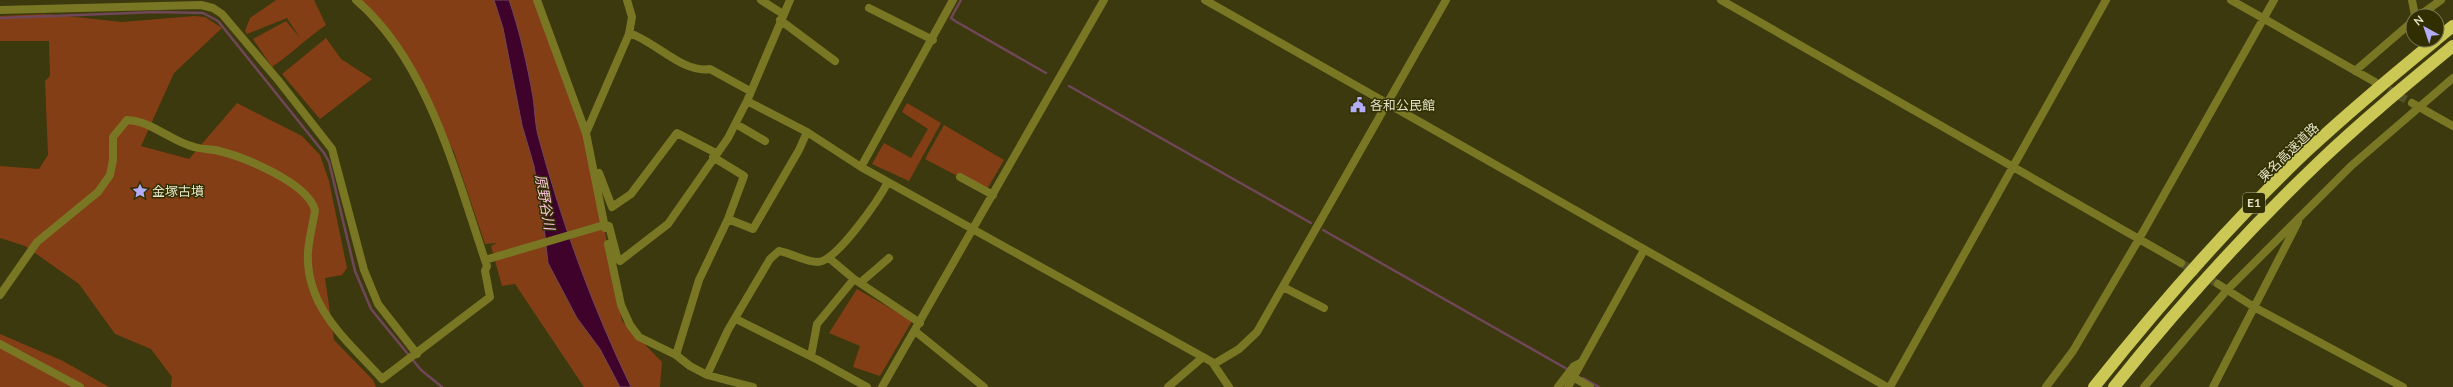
<svg xmlns="http://www.w3.org/2000/svg" width="2453" height="387" viewBox="0 0 2453 387" font-family="Lato,'Noto Sans JP',sans-serif">
	<style>
		.green { fill: #843e15 }
		.water { fill: #3f022a; stroke: #704659 }
		.lines { fill: none; stroke-linecap: round; stroke-linejoin: round }
		.stream { stroke: #704659; stroke-width: 2.5 }
		.minor-tunnel { stroke: #545229; stroke-width: 8; stroke-dasharray: 8 4; stroke-linecap: butt }
		.minor { stroke: #797624; stroke-width: 8 }
		.tertiary { stroke: #797624; stroke-width: 8 }
		.motorway { stroke: #ccc856; stroke-width: 12 }
		.labels { text-anchor: middle; stroke-width: 3; stroke-linejoin: round; paint-order: stroke }
		.shield { fill: #312f02; stroke: #aead8b; stroke-width: 1 }
		.shield-label { font-size: 12px; font-weight: bold; fill: #e3e3c6 }
		.poi-label { font-size: 13px; fill: #e3e3c6; stroke: #312f02; text-anchor: start }
		.street-label { font-size: 13px; fill: #e3e3c6; stroke: #312f02 }
		.water-label { font-size: 14px; font-style: italic; fill: #fec2e0; stroke: #312f02 }
	</style>
	<rect width="100%" height="100%" fill="#3b390d"/>
	<path class="green" d="M276,0h38l12,25c-19,13 -35,29 -54,42l-19,-28 33,-18 14,17 -13,-20 -40,16 -2,-3 5,-13z
		M354,0h183l49,133 36,188 40,41 -2,25h-76l-69,-103 -13,2 -11,-40 6,-3 -12,1 -31,-92 -50,-93z
		M46,14l1,3v-3l75,8 72,-6 11,1 17,11 -48,45 -33,73 48,13 48,-56 65,33 18,19 9,26 18,87 -5,7 -17,3 9,62 39,40 3,7h-205l1,-10 -21,-28 -36,-15 -36,-50 -54,-38 -25,-8v-72l39,3 9,-14 -3,-74 5,-5 -1,-35h-49v-25z
		M326,38l15,21 31,20 -52,40 -38,-45z
		M907,103l34,20 -32,58 -37,-17 12,-21 27,15 17,-29 -26,-17z
		M944,125l60,35 -18,31 -61,-32z
		M857,289l55,32 -32,55 -27,-9 7,-21 -31,-13z
		M0,334l63,27 46,26h-109z"/>
	<path class="water" d="M494,0h15c11,32 18,64 24,97 2,14 2,29 6,42 23,85 54,169 92,248h-11l-20,-38 -23,-31 -29,-55 -5,-46 -9,-51 -12,-41 -19,-97z"/>
	<g class="lines">
		<path class="stream" d="M961,0l-10,18 4,3 91,52
			M0,18l157,-6 46,1 15,8 106,132 5,9 26,109 16,38 50,61 21,17
			M1069,86l242,137
			M1323,230l244,139
			M1583,378l16,9"/>
		<path class="minor-tunnel" d="M2378,84l34,19
			M2181,263l37,21"/>
		<path class="minor" d="M537,0l49,133 19,95
			M761,0l22,14
			M1721,0l460,263
			M2231,0l144,82
			M2412,0l3,16
			M869,8l64,32
			M0,10l201,-5 12,3 9,6 56,66 54,69 32,121 14,34 39,50
			M2419,16l22,-16
			M780,20l55,41
			M629,33c26,8 54,41 81,36l40,22
			M2355,71l58,-50
			M747,101l60,31 54,35 351,195 17,25
			M2412,103l41,23
			M736,124l29,17
			M586,133l43,-99 3,-17 -5,-17
			M861,167l92,-167
			M599,173l13,34 19,-13 46,-61 39,20
			M960,177l33,18
			M728,219l25,10 46,-79 8,-18
			M608,244l13,61 9,20 9,12 37,18 14,11 17,9 46,12
			M829,258l25,21 66,44
			M485,260l119,-35 5,1 8,31 3,4 48,-37 60,-86 19,-37 43,-101
			M860,283l29,-25
			M2218,284l36,23 149,80
			M1283,287l41,21
			M0,295l37,-53 61,-50 12,-17 3,-15v-23l14,-17c25,1 43,21 67,27 7,2 14,2 21,3 27,6 92,32 100,60 -2,14 -6,28 -7,42 -3,56 40,89 74,127l108,-82 -5,-26 2,-5c-30,-87 -58,-204 -131,-266
			M736,319l82,41 49,27
			M915,331l69,56
			M0,344l80,43
			M676,355l23,-75 29,-61 16,-43 -31,-19
			M811,356l6,-32 37,-45
			M1214,364l25,-15 18,-17 189,-332
			M707,375l21,-45 42,-71 9,-8c12,2 26,11 39,11 19,-1 61,-63 70,-80
			M1573,377l17,10
			M882,387l222,-387
			M1168,387l35,-30
			M1558,387l16,-21 6,-3
			M1890,387l216,-387
			M2046,387l27,-36 66,-112 135,-239
			M2144,387l83,-97 124,-124 102,-88
			M2213,387l85,-165"/>
		<path class="tertiary" d="M1205,0l682,387
			M1568,387l76,-137"/>
		<path class="motorway" d="M2437,39l16,-13
			M2094,387c66,-83 136,-163 213,-236 42,-39 85,-75 129,-111
			M2114,387c63,-79 131,-154 204,-224 43,-41 89,-79 135,-117"/>
	</g>
	<defs>
		<symbol id="civic-bare" viewBox="-9 -9 18 18"><path d="M-.6-6.5H3V-4.5H.6V-3L4-1V1h2V6H-6V1h2V-1L-.6-3ZM-1.2 2.5V6h2.4V2.5Z" fill="#b3adf9" stroke="#312f02" stroke-width="2.5" paint-order="stroke"/></symbol>
		<symbol id="sight-bare" viewBox="-9 -9 18 18"><path d="M0-6L1.8-2.2L6-1.7L2.9 1.2L3.7 5.4L0 3.3L-3.7 5.4L-2.9 1.2L-6-1.7L-1.8-2.2Z" fill="#b3adf9" stroke="#312f02" stroke-width="2.5" paint-order="stroke"/></symbol>
	</defs>
	<g fill-rule="evenodd">
		<use href="#civic-bare" x="1347" y="94" width="22" height="22"/>
		<use href="#sight-bare" x="129" y="180" width="22" height="22"/>
	</g>
	<g class="labels">
		<rect class="shield" x="2243" y="193" width="22" height="20" rx="3"/>
		<g class="shield-label">
			<text x="2254" y="207">E1</text>
		</g>
		<g class="poi-label">
			<text x="1370" y="110">各和公民館</text>
			<text x="152" y="196">金塚古墳</text>
		</g>
		<g class="street-label">
			<text transform="translate(2288 152) rotate(-44)" y="5">東名高速道路</text>
		</g>
		<g class="water-label">
			<text transform="translate(545 202) rotate(80)" y="5">原野谷川</text>
		</g>
	</g>
	<g transform="translate(2425 28) rotate(320)"><circle r="19" fill="#312f02" stroke="#787750"/>
	<path d="M0-3L7 15L0 10L-7 15Z" fill="#b3adf9"/>
	<text y="-6" font-size="11" font-weight="bold" text-anchor="middle" fill="#e3e3c6">N</text>
	</g>
</svg>
